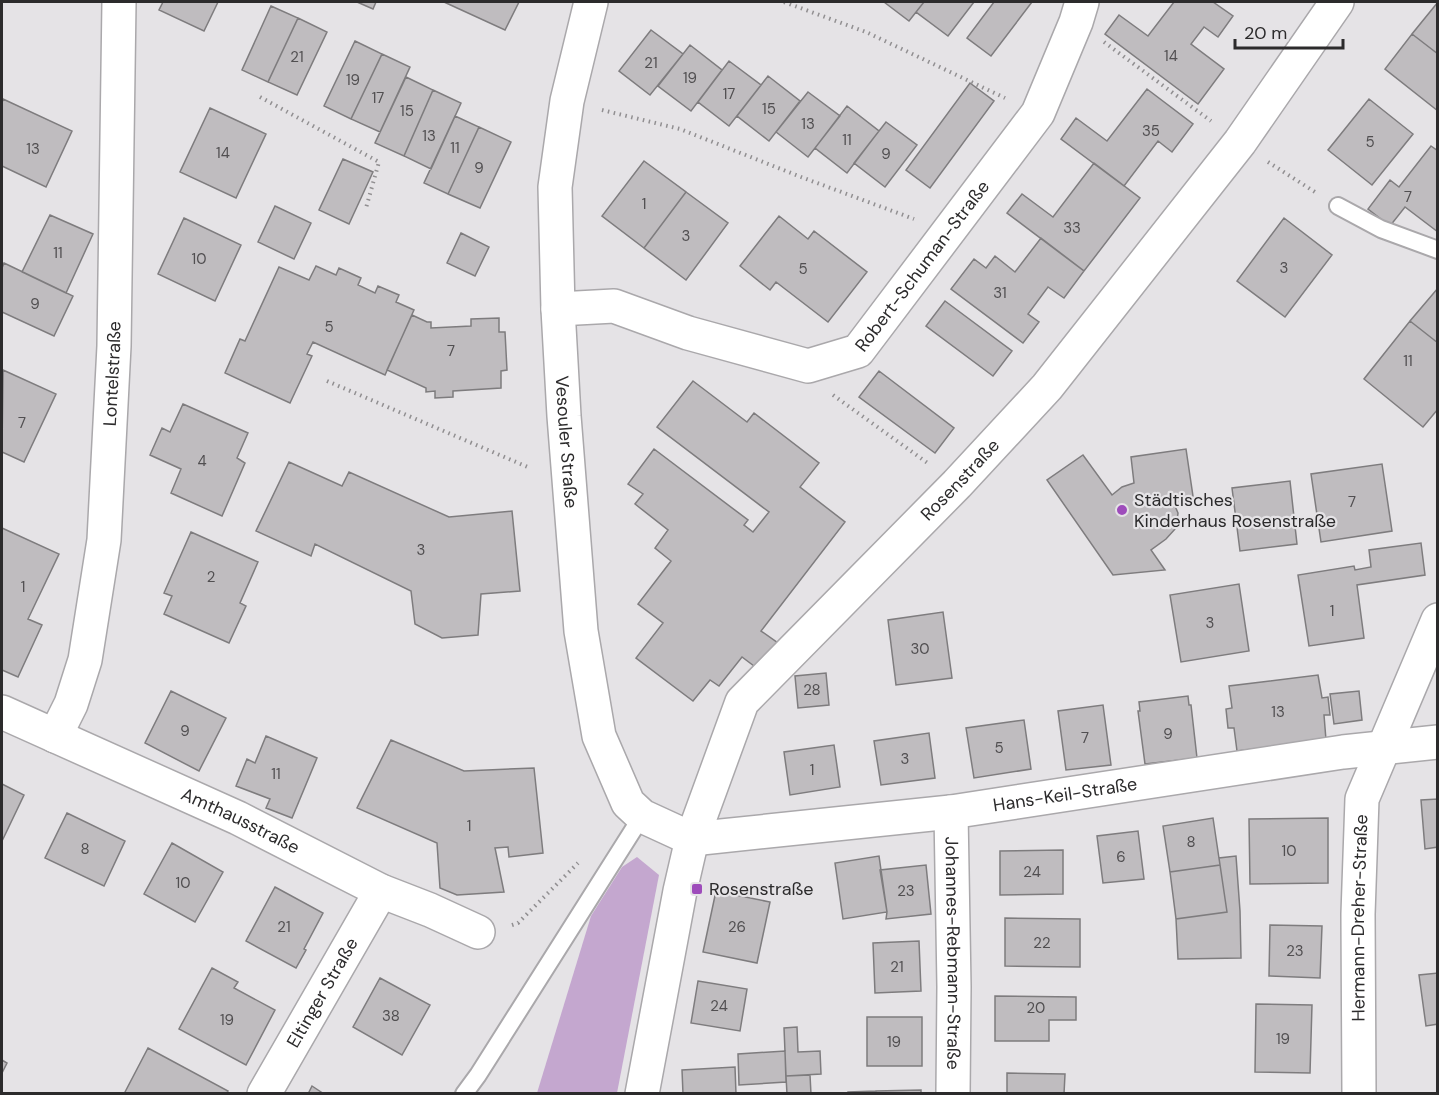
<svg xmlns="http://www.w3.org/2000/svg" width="1439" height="1095" viewBox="0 0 1439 1095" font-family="'DM Sans',sans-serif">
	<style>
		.green { fill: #c4a7cf }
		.building { fill: #bfbcbf; stroke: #7e7c7e; stroke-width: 1.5 }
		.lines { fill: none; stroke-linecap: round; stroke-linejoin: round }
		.service-casing { stroke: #aaa8ab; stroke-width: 20 }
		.minor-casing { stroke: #aaa8ab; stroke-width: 36 }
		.path { stroke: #918f91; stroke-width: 4; stroke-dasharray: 1.5 4.5; stroke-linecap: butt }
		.service { stroke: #fff; stroke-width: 16 }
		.minor { stroke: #fff; stroke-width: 33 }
		.poi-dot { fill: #9e4cbb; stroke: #e5e3e6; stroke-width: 2 }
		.labels { text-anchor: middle; stroke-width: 4.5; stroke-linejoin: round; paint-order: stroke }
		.number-label { font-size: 15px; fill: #514f51 }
		.street-label { font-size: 18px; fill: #2c2b2c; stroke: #e5e3e6 }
		.poi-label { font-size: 18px; fill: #2c2b2c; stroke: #e5e3e6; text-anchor: start }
	</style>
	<rect width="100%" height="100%" fill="#e5e3e6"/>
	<path class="green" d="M637,857l22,18 -42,218h-80l54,-177 31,-49z"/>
	<path class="building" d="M163,2h55l-14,29 -45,-21z
		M357,2h19l-3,7z
		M444,2h75l-14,28z
		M884,2h40l-15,19z
		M924,2h50l-26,34 -32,-24z
		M994,2h38l-41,54 -24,-18z
		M1174,2h39l20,14 -15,21 -14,-10 -13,17 33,25 -26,35 -93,-70 14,-19 29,21z
		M1438,2v52l-26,-20z
		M271,6l27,12 -30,64 -26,-12z
		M298,18l29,14 -30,63 -29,-13z
		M651,30l32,24 -33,41 -31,-24z
		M1412,34l26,20v57l-53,-42z
		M355,41l27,13 -31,65 -27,-13z
		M690,45l32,25 -31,41 -33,-25z
		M382,54l28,13 -30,65 -29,-13z
		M729,61l32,24 -32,41 -31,-24z
		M768,76l32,25 -31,40 -32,-25z
		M406,77l27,13 -29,66 -29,-13z
		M970,83l24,18 -64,87 -24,-18z
		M1147,89l46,35 -21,28 -14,-11 -34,45 -63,-47 15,-21 31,23z
		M433,90l28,13 -30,66 -27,-13z
		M808,92l32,24 -32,41 -32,-25z
		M3,99l69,32 -26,56 -44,-21v-63z
		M1369,99l44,35 -41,51 -44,-35z
		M847,106l32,25 -32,42 -32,-25z
		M210,108l56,26 -30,64 -56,-26z
		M455,116l24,11 -31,67 -24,-11z
		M886,122l31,23 -32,42 -31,-24z
		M479,127l32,15 -31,66 -32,-14z
		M1431,146l7,5v81l-33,-25 -15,19 -22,-17 22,-29 9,7z
		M343,159l30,13 -24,52 -30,-14z
		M644,161l42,31 -42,56 -42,-32z
		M1094,163l46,35 -56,73 -77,-58 15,-19 31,23z
		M686,192l42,31 -42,57 -42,-32z
		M275,206l36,17 -17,36 -36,-17z
		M50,215l43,19 -27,59 -44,-21z
		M779,216l29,23 6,-8 53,41 -39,50 -52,-40 -6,8 -30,-24z
		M184,218l57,27 -26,56 -57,-27z
		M1284,218l48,37 -47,62 -48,-36z
		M461,233l28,14 -14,29 -28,-13z
		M1041,238l43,33 -20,27 -16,-11 -20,27 11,8 -16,21 -72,-54 23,-30 12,9 9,-12 20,16z
		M4,263l69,33 -19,40 -52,-24v-44z
		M316,266l20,9 3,-7 22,10 -3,7 17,8 3,-7 21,9 -3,7 18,8 -29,65 -72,-33 -6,12 5,2 -22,47 -65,-30 15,-34 5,2 34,-74 30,13z
		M1438,288v55l-28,-22z
		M945,301l67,50 -19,25 -67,-50z
		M412,315l15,7h4v6l40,-2v-7l28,-1v14h6l2,38 -6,1v17l-48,3v6l-18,1v-7l-9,1v-4l-39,-18z
		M1410,321l28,22v66l-15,18 -59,-48z
		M3,370l53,24 -32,68 -22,-10z
		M879,371l75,57 -19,25 -76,-56z
		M693,381l54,41 7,-9 65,50 -19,24 45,35 -84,109 17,12 -20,26 -16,-12 -23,29 -9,-6 -17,21 -57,-43 27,-35 -25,-19 33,-43 -16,-13 13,-18 -33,-26 8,-10 -15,-10 26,-35 94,71 -4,5 9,7 16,-20 -112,-85z
		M183,404l65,29 -11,25 8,5 -23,53 -51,-23 10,-24 -31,-14 12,-27 8,4z
		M1186,449l8,54 -19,3 3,7 -2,15 -10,11 -15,11 14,20 -52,5 -66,-95 36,-25 29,40 10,-8 12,-4 -3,-26z
		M289,462l53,24 7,-14 100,45 63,-6 8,80 -39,3 -3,41 -36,3 -27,-14 -4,-33 -96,-47 -4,12 -55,-25z
		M1382,464l10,67 -71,11 -10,-68z
		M1290,481l7,63 -57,7 -8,-63z
		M2,528l57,26 -31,65 14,6 -24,52 -16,-7z
		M191,532l67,30 -18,41 6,3 -17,37 -65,-29 8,-18 -8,-3z
		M1421,543l4,32 -68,10 7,53 -55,8 -11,-71 56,-9 1,4 16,-3 -2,-17z
		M1239,584l10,67 -68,11 -11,-67z
		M943,612l9,66 -56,7 -8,-65z
		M826,673l3,32 -31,3 -3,-32z
		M1318,675l4,23 6,-1 2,18h-6l2,25 -89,11 -3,-23h-6l-2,-19 6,-1 -3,-22z
		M171,691l55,27 -27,53 -54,-28z
		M1359,691l3,29 -28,4 -4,-30z
		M1188,696l1,9h2l6,53 -52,6 -7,-53h2l-1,-9z
		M1103,705l8,60 -45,5 -8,-59z
		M1024,720l7,49 -57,9 -8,-50z
		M929,733l6,45 -54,7 -7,-44z
		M266,736l51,22 -25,60 -26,-10 4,-9 -34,-13 11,-27 8,4z
		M391,740l73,31 70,-3 9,85 -34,4 -1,-10 -13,1 9,44 -47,3 -17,-7 -3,-45 -80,-35z
		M834,745l6,42 -50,8 -6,-43z
		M2,784l22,11 -21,44 -1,-1z
		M1438,799v48l-13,2 -4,-49z
		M67,813l58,28 -21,45 -59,-28z
		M1213,818l7,47 -50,7 -7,-46z
		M1328,818v65l-78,1 -1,-65z
		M1138,831l6,48 -41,4 -6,-47z
		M172,843l51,29 -28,50 -51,-28z
		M1063,850v44l-63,1v-44z
		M879,856l8,56 -44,7 -8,-56z
		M1236,856l4,55 1,47 -63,1 -2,-40 51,-7 -8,-54z
		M926,865l5,49 -45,5 1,-7 -7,-42z
		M1220,865l7,47 -51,7 -6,-47z
		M275,887l48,26 -19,36 2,1 -10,18 -50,-27z
		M716,891l54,11 -13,61 -54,-11z
		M1005,918l75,1v48l-75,-1z
		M1270,925l52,1 -2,52 -51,-2z
		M919,941l2,50 -46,2 -2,-50z
		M212,968l26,14 -4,6 41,22 -29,55 -67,-36z
		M1438,973v51l-12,2 -7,-51z
		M380,978l50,27 -28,50 -49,-28z
		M698,981l49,8 -7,42 -49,-8z
		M995,996l81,1v23h-27v21h-54z
		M1256,1004l56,1 -2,68 -55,-1z
		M867,1017h55v49h-55z
		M797,1027l1,25 22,-1 1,23 -35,2 -2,-48z
		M148,1048l80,43 -2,3h-102z
		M785,1051l1,31 -47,3 -1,-31z
		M2,1060l5,3 -5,10z
		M735,1067l1,27h-53l-1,-24z
		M1007,1073l58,1 -1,20h-57z
		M810,1075l1,19h-24l-1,-18z
		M312,1086l12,8h-16z
		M921,1090v4h-45v-3z
		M876,1091v3h-28v-2z"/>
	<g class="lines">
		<defs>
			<path id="service" d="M1338,206l43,23 57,21
				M464,1094l14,-19 164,-259"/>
			<g id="minor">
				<path id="s1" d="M591,2l-24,99 -12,86 3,122 6,107 17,215 18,105 29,67 14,13 50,23 259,-27 392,-60 95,-10"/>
				<path id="s2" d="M558,309l56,-3 74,27 120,33 50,-15 180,-238 38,-91 6,-20"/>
				<path id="s3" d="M2,712l236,106 143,73 49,19 48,22"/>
				<path id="s4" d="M55,736l16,-32 14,-44 19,-120 10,-194 5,-344"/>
				<path id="s5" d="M951,812l3,175 -1,107"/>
				<path id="s6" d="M264,1094l117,-203"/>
				<path id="s7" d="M642,1094l38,-203 12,-52 50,-137 215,-218 90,-97 193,-245 97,-140"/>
				<path id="s8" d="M1359,1094l-1,-180 4,-115 76,-179"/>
			</g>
		</defs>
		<use href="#service" class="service-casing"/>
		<use href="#minor" class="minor-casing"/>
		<path class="path" d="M784,2l82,30 139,66
			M1104,42l107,79
			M260,97l119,65 -13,46
			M602,110l78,19 121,48 113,42
			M1268,162l47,30
			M327,381l203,87
			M833,395l96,69
			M512,925l6,-2 60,-60"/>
		<use href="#service" class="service"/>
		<use href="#minor" class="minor"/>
	</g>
	<g class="poi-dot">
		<circle cx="1122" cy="510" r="6"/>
		<rect x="691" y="883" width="12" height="12" rx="3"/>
	</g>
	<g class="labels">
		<g class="number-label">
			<text x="1171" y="61">14</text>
			<text x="297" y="62">21</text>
			<text x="651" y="68">21</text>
			<text x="690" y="83">19</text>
			<text x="353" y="85">19</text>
			<text x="729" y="99">17</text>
			<text x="378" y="103">17</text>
			<text x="769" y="114">15</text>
			<text x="407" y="116">15</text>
			<text x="808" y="129">13</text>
			<text x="1151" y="136">35</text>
			<text x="429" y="141">13</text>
			<text x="847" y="145">11</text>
			<text x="1370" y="147">5</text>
			<text x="455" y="153">11</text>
			<text x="33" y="154">13</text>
			<text x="223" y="158">14</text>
			<text x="886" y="159">9</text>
			<text x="479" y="173">9</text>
			<text x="1408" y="202">7</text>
			<text x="644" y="209">1</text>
			<text x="1072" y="233">33</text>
			<text x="686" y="241">3</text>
			<text x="58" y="258">11</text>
			<text x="199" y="264">10</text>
			<text x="1284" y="273">3</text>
			<text x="803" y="274">5</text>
			<text x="1000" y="298">31</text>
			<text x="35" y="309">9</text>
			<text x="329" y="332">5</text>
			<text x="451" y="356">7</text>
			<text x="1408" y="366">11</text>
			<text x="22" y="428">7</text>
			<text x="202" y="466">4</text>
			<text x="1352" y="507">7</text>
			<text x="421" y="555">3</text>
			<text x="211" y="582">2</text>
			<text x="23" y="592">1</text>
			<text x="1332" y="616">1</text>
			<text x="1210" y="628">3</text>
			<text x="920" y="654">30</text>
			<text x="812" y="695">28</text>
			<text x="1278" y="717">13</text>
			<text x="185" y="736">9</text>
			<text x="1168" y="739">9</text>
			<text x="1085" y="743">7</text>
			<text x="999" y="753">5</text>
			<text x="905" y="764">3</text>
			<text x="812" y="775">1</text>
			<text x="276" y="779">11</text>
			<text x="469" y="831">1</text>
			<text x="1191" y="847">8</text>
			<text x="85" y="854">8</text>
			<text x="1289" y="856">10</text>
			<text x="1121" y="862">6</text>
			<text x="1032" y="877">24</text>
			<text x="183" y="888">10</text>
			<text x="906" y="896">23</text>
			<text x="284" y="932">21</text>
			<text x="737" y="932">26</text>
			<text x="1042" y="948">22</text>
			<text x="1295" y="956">23</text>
			<text x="897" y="972">21</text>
			<text x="719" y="1011">24</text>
			<text x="1036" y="1013">20</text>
			<text x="391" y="1021">38</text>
			<text x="227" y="1025">19</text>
			<text x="1283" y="1044">19</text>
			<text x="894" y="1047">19</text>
		</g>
		<g class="street-label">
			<text dy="6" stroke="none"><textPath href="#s2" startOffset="418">Robert-Schuman-Straße</textPath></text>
			<text dy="6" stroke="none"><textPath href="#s4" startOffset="370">Lontelstraße</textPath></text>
			<text dy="6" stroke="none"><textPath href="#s1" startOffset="444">Vesouler Straße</textPath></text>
			<text dy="6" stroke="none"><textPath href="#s7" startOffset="717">Rosenstraße</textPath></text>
			<text dy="6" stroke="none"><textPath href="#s1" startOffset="1263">Hans-Keil-Straße</textPath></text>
			<text dy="6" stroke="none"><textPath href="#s3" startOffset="262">Amthausstraße</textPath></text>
			<text dy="6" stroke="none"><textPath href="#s8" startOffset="176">Hermann-Dreher-Straße</textPath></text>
			<text dy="6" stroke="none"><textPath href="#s5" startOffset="141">Johannes-Rebmann-Straße</textPath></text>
			<text dy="6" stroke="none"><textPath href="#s6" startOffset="117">Eltinger Straße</textPath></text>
		</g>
		<g class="poi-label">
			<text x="1134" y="506">Städtisches<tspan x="1134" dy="21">Kinderhaus Rosenstraße</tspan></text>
			<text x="709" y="895">Rosenstraße</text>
		</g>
	</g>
	<rect width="1439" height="1095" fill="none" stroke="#2c2b2c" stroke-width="6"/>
	<path d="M1235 39v9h108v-9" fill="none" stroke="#2c2b2c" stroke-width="3"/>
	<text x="1244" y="39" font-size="18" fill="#2c2b2c" stroke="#e5e3e6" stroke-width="4.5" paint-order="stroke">20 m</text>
</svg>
